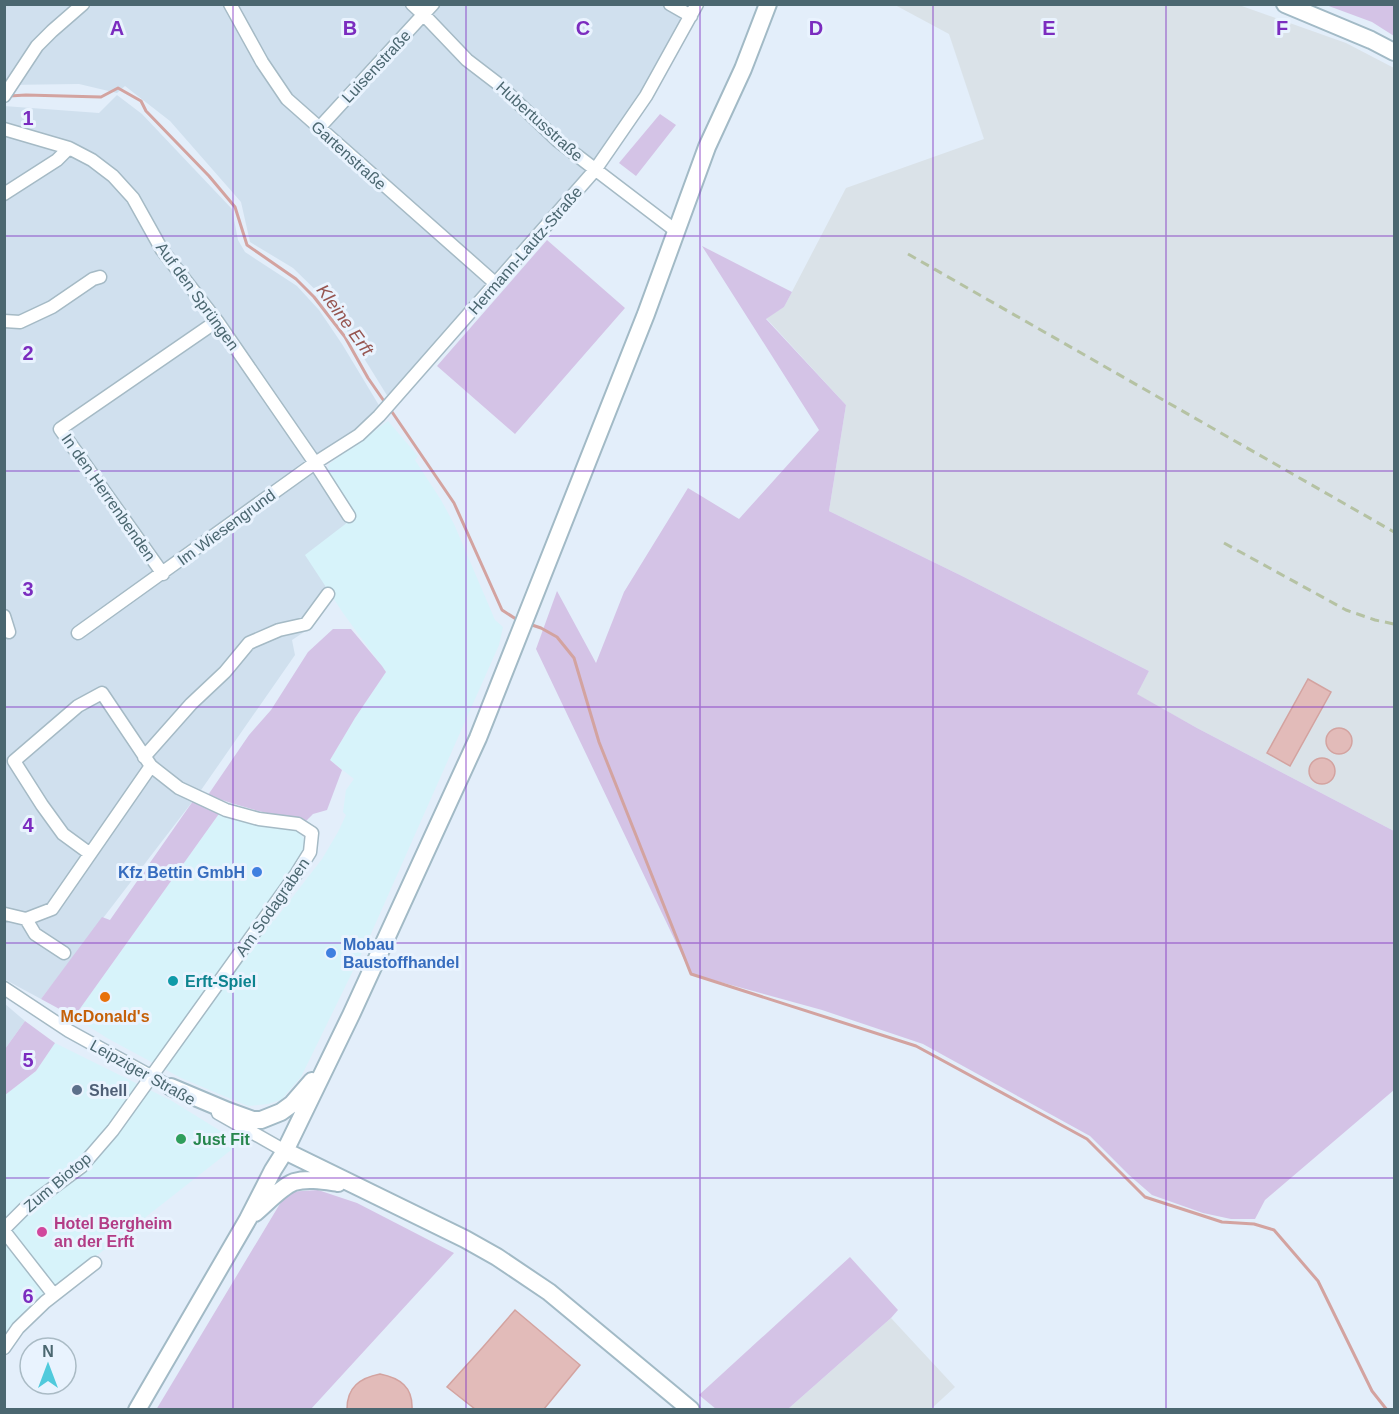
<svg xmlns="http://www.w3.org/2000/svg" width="1399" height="1414" viewBox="0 0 1399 1414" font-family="Arial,sans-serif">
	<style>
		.residential { fill: #d0e0ee }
		.commercial { fill: #d7f3fa }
		.industrial { fill: #dae2e8 }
		.green { fill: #d4c3e6 }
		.water { fill: #e2bbb9; stroke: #d3a3a0; stroke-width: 1.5 }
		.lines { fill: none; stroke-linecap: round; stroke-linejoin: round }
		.stream { stroke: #d3a3a0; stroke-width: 3 }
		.street-casing { stroke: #a5bac5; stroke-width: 15 }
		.secondary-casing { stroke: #a2bac6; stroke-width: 20 }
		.street { stroke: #fff; stroke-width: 12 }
		.secondary { stroke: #fff; stroke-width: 16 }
		.rail { stroke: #b5c2a3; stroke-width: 3; stroke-dasharray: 9 6; stroke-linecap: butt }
		.grid { fill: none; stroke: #7b2cbf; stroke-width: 1.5; stroke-opacity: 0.55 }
		.shop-dot { fill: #3f7fe0; stroke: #e9f3fe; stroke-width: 2 }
		.culture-dot { fill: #0f9aa8; stroke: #e9f3fe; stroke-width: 2 }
		.food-dot { fill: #e8710a; stroke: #e9f3fe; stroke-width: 2 }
		.service-dot { fill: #5c6f8a; stroke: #e9f3fe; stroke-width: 2 }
		.leisure-dot { fill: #2e9e5b; stroke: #e9f3fe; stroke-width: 2 }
		.hotel-dot { fill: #d1479c; stroke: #e9f3fe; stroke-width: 2 }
		.labels { text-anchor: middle; stroke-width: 6; stroke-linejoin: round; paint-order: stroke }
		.street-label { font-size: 16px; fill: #4b6770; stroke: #e9f3fe }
		.shop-label { font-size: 16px; font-weight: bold; fill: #366cbe; stroke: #e9f3fe; text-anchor: end }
		.culture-label { font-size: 16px; font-weight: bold; fill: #0d838f; stroke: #e9f3fe; text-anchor: start }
		.food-label { font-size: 16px; font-weight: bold; fill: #c56008; stroke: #e9f3fe }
		.service-label { font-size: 16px; font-weight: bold; fill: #4e5e75; stroke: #e9f3fe; text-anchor: start }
		.leisure-label { font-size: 16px; font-weight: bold; fill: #27864d; stroke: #e9f3fe; text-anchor: start }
		.hotel-label { font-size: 16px; font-weight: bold; fill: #b23c85; stroke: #e9f3fe; text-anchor: start }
		.water-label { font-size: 18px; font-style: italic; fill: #965550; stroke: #e9f3fe }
		.grid-label { font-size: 20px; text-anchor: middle; font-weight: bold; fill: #7b2cbf; stroke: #e9f3fe; stroke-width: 6; stroke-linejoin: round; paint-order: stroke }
	</style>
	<rect width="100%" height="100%" fill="#e3eefa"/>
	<path class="residential" d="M4,5h689l-57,101 -48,68 -200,223 -57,-92 -38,-37 -43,-26 -9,-40 -71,-81 -45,-35 -8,7 -38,-9 -74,1z
		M117,95l25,19 90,95 6,31 7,12 52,34 22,24 23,34 38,63 -24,27 -49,30 41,58 -17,73 -21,33 -18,12 3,15 -96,138 -158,206 -37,-20v-873l95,7z
		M5,1004l20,17 -20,28z"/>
	<path class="commercial" d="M388,421l30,35 -3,4 26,40 13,24 41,96 8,7 -4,18 -129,291 -69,141 -20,23 -13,4 -20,2 -67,-28 -74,-40 -33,-21 147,-206 76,18 7,10 1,10 -42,62 11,10 48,-62 16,-27 8,-17 -3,-3 3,-22 8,-11 -24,-19 25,-42 31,-46 -43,-59 -38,-58 43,-33 -21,-47 2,-11z
		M55,1043l117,58 68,42 -196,154 -39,43v-245l31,-24z"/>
	<path class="industrial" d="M895,5h344l107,38 48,25v763l-197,-103 -61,-34 13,-23 -187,-95 -133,-65 17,-106 -80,-87 18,-11 62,-119 138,-49 -35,-105z
		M891,1318l64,69 -24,22h-143z"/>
	<path class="green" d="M1326,5h68v31l-22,-14z
		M660,114l16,11 -40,51 -17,-13z
		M547,240l78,68 -110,126 -78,-68z
		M702,246l90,46 -8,15 -18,12 80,86 -17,106 133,65 187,95 -12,23 60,34 197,103v259l-129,110 -10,19h-24l-28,-6 -51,-18 -23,-20 -39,-39 -167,-92 -101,-34 -131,-36 -155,-325 21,-58 39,72 28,-71 64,-104 51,31 80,-89z
		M333,629h18l31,37 4,6 -31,46 -25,42 12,10 -15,40 -14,4 -7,7c-34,-6 -66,-14 -98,-26l41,-60 22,-25 37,-58z
		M193,801l28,10 -147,206 -33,-18 61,-82 8,3z
		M25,1021l30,22 -19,28 -31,24v-46z
		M318,1190l39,13 97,50 -143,156 -155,1 131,-218z
		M850,1257l48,53 -7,8 -103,91h-72l-17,-14z"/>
	<path class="water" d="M1308,679l23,13 -41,74 -23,-13z
		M1326 741a13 13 0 1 1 26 0a13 13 0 1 1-26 0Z
		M1309 771a13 13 0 1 1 26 0a13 13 0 1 1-26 0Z
		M515,1310l65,55 -36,44h-69l-28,-22 36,-40z
		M380,1374c20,4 33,13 32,35h-65c0,-22 13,-31 33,-35z"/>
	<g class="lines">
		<path class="stream" d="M9,96l17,-1 75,2 17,-9 23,13 5,10 63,65 26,31 12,38 49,34 18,18 31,40 23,41 18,26
			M390,409l64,94 48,107 17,11
			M529,624l12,4 16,9 17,21 25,84 92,232 225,72 171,93 58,58 77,25 32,2 20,6 44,51 54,110 15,19"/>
		<defs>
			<path id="street" d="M230,4l32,58 25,37 208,184
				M412,4l12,11 43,45 30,23 61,58 118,90
				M670,4l21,12
				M4,96l33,-50 15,-15 31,-27
				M319,128l114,-124
				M4,129l65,19 23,12 21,16 20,22 29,52 55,71 98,142 34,53
				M4,194l53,-34 12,-12
				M4,321l16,1 32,-15 41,-28 7,-2
				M163,574l-103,-145 157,-108
				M4,616l5,16
				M78,633l237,-170 44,-28 20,-19 216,-246 51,-74 51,-92
				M144,757l47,-53 34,-32 24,-29 30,-13 27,-6 22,-30
				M14,761l28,44 21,29 26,19
				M4,915l1,-1 21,5 26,-10 99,-143
				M26,919l9,15 29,19
				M4,988l65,43 107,59
				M218,1113l67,38
				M4,1229l20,-20 57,-42 32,-37 184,-257 13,-21 2,-19 -14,-9 -39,-5 -33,-9 -47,-22 -28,-22 -49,-73 -24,13 -64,55
				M4,1231l50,64
				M4,1348l14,-20 27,-26 50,-39"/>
			<path id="secondary" d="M1285,4l86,36 23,12
				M171,1087l57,24 25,9h8l20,-8 11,-8 20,-23
				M285,1151l180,88 32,18 52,35 142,118
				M255,1213c11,-9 26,-26 39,-31 14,-4 30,-1 44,1
				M137,1410l111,-191 25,-49 12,-19 66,-136 127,-277 168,-424 61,-167 36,-78 25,-65"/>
		</defs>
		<use href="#street" class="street-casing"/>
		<use href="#secondary" class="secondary-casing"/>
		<use href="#street" class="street"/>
		<use href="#secondary" class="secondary"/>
		<path class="rail" d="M908,254l486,278
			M1224,543l122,67 29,10 19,4"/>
	</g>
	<path class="grid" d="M233,4v1406M466,4v1406M700,4v1406M933,4v1406M1166,4v1406M4,236h1390M4,471h1390M4,707h1390M4,943h1390M4,1178h1390"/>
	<g class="shop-dot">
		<circle cx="257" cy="872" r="6"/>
		<circle cx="331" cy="953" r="6"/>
	</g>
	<circle class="culture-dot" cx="173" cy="981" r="6"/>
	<circle class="food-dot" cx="105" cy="997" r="6"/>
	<circle class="service-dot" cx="77" cy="1090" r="6"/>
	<circle class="leisure-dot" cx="181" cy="1139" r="6"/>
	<circle class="hotel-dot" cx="42" cy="1232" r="6"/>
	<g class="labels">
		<g class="street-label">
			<text transform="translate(376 66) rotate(-47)" y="6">Luisenstraße</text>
			<text transform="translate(540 121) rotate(42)" y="6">Hubertusstraße</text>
			<text transform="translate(349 155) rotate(42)" y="6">Gartenstraße</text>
			<text transform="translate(525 250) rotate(-49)" y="6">Hermann-Lautz-Straße</text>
			<text transform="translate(198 296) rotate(54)" y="6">Auf den Sprüngen</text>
			<text transform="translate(109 497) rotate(55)" y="6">In den Herrenbenden</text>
			<text transform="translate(226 527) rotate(-36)" y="6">Im Wiesengrund</text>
			<text transform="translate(272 907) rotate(-55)" y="6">Am Sodagraben</text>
			<text transform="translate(143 1072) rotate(29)" y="6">Leipziger Straße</text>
			<text transform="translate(57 1182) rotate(-40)" y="6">Zum Biotop</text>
		</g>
		<g class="shop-label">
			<text x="245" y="878">Kfz Bettin GmbH</text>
			<text x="343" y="950" text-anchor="start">Mobau<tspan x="343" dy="18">Baustoffhandel</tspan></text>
		</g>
		<g class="culture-label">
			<text x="185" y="987">Erft-Spiel</text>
		</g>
		<g class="food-label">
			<text x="105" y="1022">McDonald's</text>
		</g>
		<g class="service-label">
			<text x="89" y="1096">Shell</text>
		</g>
		<g class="leisure-label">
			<text x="193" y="1145">Just Fit</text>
		</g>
		<g class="hotel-label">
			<text x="54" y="1229">Hotel Bergheim<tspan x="54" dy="18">an der Erft</tspan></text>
		</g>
		<g class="water-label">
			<text transform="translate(345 320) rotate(54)" y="6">Kleine Erft</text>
		</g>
	</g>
	<g class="grid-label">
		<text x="117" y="35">A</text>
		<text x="350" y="35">B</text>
		<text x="583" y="35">C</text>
		<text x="816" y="35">D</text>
		<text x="1049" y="35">E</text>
		<text x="1282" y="35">F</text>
		<text x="28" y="125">1</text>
		<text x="28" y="360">2</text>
		<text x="28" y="596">3</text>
		<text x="28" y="832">4</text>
		<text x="28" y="1067">5</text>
		<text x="28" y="1303">6</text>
	</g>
	<rect width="1399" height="1414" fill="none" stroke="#4b6770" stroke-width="12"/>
	<g transform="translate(48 1366)"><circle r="28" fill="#e9f3fe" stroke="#aabbc5" stroke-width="1.5"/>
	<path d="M0-4.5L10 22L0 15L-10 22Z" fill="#50cadc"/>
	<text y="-9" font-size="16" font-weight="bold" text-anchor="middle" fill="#4b6770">N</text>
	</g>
</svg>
